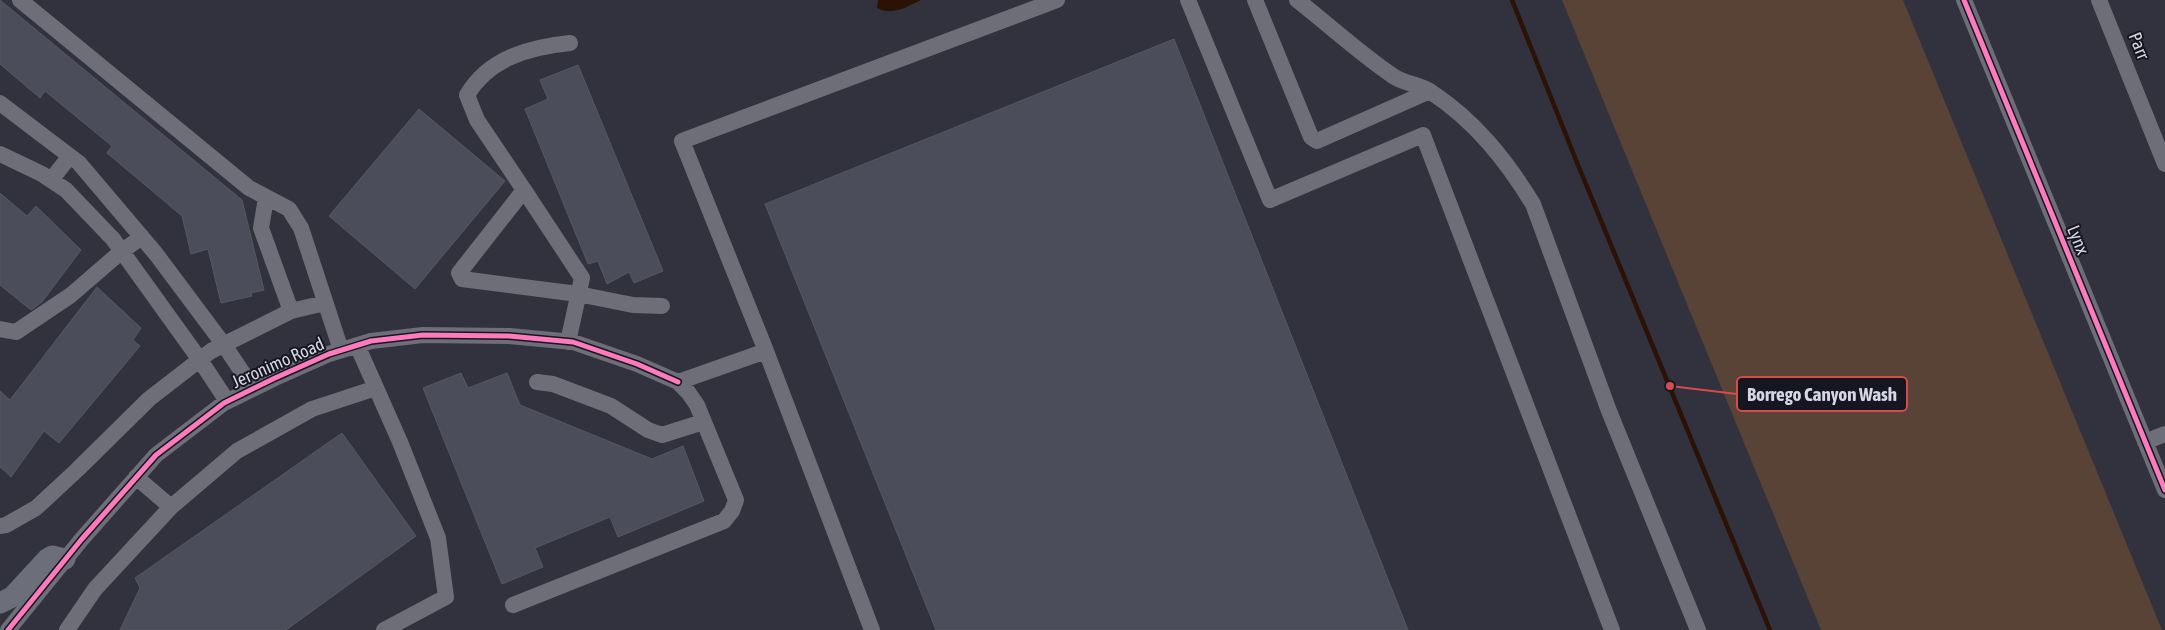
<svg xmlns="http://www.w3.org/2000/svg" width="2165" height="630" viewBox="0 0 2165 630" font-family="'Asap Condensed',sans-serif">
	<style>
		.green { fill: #594236 }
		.water { fill: #2c1105 }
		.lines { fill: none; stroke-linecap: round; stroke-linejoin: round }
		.stream { stroke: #2c1105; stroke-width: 4.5 }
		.building { fill: #4c4d5a; stroke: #565761 }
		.minor { stroke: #6d6e78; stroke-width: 16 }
		.major { stroke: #6c6e79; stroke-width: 21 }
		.cycleway-casing { stroke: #161620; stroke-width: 8 }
		.cycleway { stroke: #fd7abc; stroke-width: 5 }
		.labels { text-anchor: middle; stroke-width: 4; stroke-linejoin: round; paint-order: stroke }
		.street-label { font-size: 18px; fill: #d6d7e5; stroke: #161620 }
		.leader { fill: none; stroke: #d64b4e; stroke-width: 2 }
		.callout-dot { fill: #d64b4e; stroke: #161620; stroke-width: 2 }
		.callout { fill: #161620; stroke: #d64b4e; stroke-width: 2 }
		.callout-label { font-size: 19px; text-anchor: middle; font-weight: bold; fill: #d6d7e5 }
	</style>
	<rect width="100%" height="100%" fill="#31323d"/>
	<path class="green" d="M1562,0h341l259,630h-341z"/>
	<path class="water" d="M878,0h43c-15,7 -28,16 -44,8z"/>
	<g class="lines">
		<path class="stream" d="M1512,0l66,165 192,465"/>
	</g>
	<path class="building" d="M0,0l242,200 22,90 -13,3 1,3 -31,7 -13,-54 -17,5 -9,-38 -75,-63 5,-7 -67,-55 -5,7 -40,-34z
		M1174,39l234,591h-472l-171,-426z
		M578,65l85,206 -29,12 -5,-11 -22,12 -9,-23 -10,3 -63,-155 23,-10 -8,-19z
		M419,109l86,72 -90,108 -86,-73z
		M0,193l27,23 9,-10 45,44 -39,52 -11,8 -31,-25z
		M97,287l44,41 -8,12 7,6 -81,97 -15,-12 -33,46 -11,-10v-76l10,9z
		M461,373l7,15 39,-15 13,32 132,54 31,-13 21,55 -86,36 -8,-20 -75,31 8,19 -41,17 -79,-196z
		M342,433l74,103 -130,94h-166l20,-42 -5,-10z"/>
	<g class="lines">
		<path class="minor" d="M20,0l229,188 40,21 12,19 40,122
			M1188,0l82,200 153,-65 189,495
			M1255,0l56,137 6,4 113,-50
			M1297,0c32,25 62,53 96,76 11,8 27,8 38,16 44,29 75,68 102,112l76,207 89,219
			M1964,0l201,490
			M2099,0l66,164
			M570,43c-40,4 -81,15 -103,52l10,25 47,70 -65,83 3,6 116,15 55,11 29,1
			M0,103l79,60 77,91 68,91 29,43
			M0,154l42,20 24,16 47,49 87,121 27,41
			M51,180l19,-24
			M524,190l58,88 -14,64
			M266,198l-5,30 30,83
			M0,329l16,3 55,-37 51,-44 20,-14
			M357,345l43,97 38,96 8,59 -62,33
			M766,351l-84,-210 375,-141
			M537,382l16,2 58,22 37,24 14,5 41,-13
			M678,382l88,-31 106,279
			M2145,442l20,-8
			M171,507l66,-56 75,-42 64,-21
			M0,526l6,-1 30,-17 41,-38 72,-71 62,-48 80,-40 34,-8
			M8,630l73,-90 75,-85 68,-52 51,-25 54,-24 42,-13 52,-6 86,1 64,6 64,22 41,18 10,10 9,13 39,95 -4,11 -8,10 -211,84
			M67,630l28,-41 76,-82 -35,-30"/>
		<path class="major" d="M0,603l12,-6 35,-38 5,-3 13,3"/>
		<defs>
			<path id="cycleway" d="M1964,0l201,490
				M8,630l73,-90 75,-85 68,-52 51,-25 54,-24 42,-13 52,-6 86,1 64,6 64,22 41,18"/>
		</defs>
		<use href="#cycleway" class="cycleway-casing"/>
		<use href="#cycleway" class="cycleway"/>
	</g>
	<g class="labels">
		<g class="street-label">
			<text transform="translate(2139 46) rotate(68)" y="6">Parr</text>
			<text transform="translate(2078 240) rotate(68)" y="6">Lynx</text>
			<text transform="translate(278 363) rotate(-24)" y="6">Jeronimo Road</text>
		</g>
	</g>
	<path class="leader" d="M1670 386L1737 394"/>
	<circle class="callout-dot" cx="1670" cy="386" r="5"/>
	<rect class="callout" x="1737" y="377" width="170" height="34" rx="5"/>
	<g class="callout-label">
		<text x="1822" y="401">Borrego Canyon Wash</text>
	</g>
</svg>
